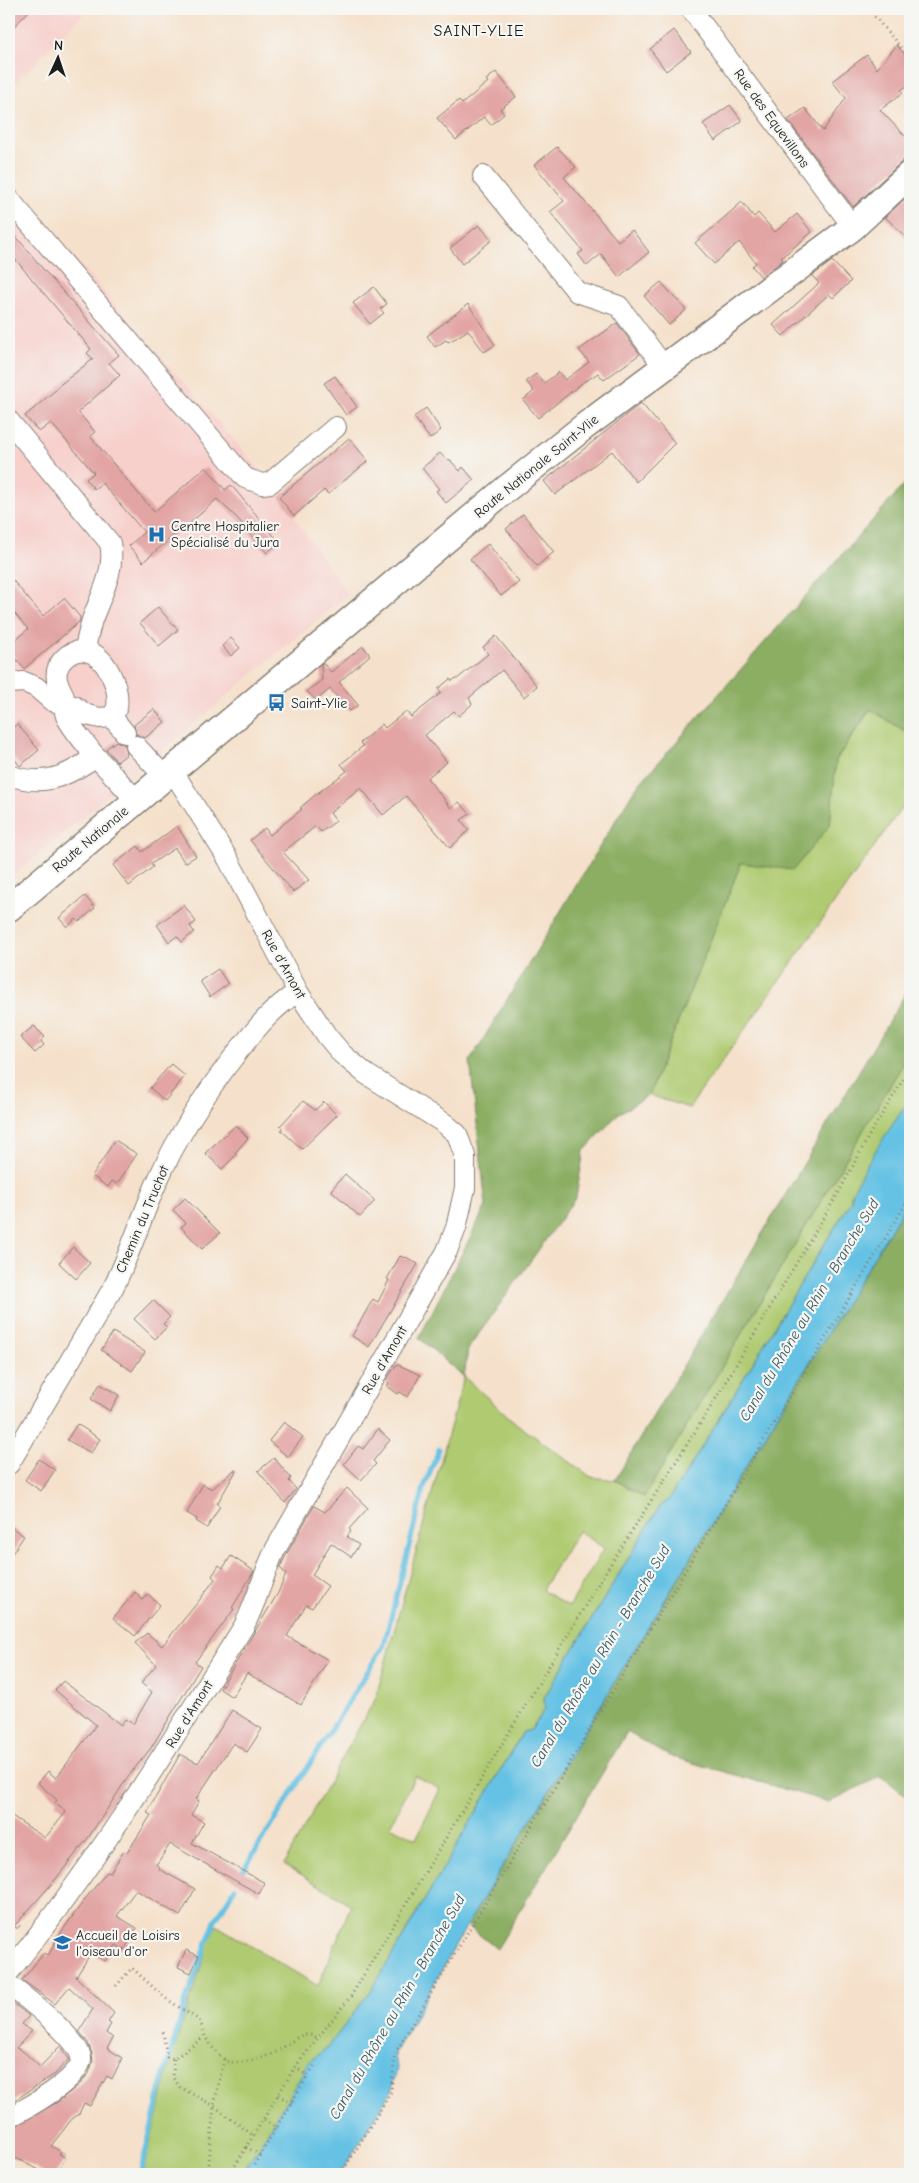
<svg xmlns="http://www.w3.org/2000/svg" width="919" height="2183" viewBox="0 0 919 2183" font-family="'Comic Neue',sans-serif">
	<style>
		.built { fill: #f7d0cc }
		.green { fill: #afca71; stroke: #667346; fill-rule: evenodd }
		.forest { fill: #8bae63; stroke: #546540 }
		.water { fill: #66c2e4; stroke: #416f80 }
		.lines { fill: none; stroke-linecap: round; stroke-linejoin: round }
		.stream { stroke: #66c2e4; stroke-width: 5 }
		.building { fill: #e2a5a4 }
		.minor-casing { stroke: #887e74; stroke-width: 22 }
		.major-casing { stroke: #887e74; stroke-width: 29 }
		.path { stroke: #887e74; stroke-width: 3; stroke-dasharray: 1 4; stroke-linecap: butt }
		.minor { stroke: #fff; stroke-width: 20 }
		.major { stroke: #fff; stroke-width: 26 }
		.labels { text-anchor: middle; stroke-width: 4.5; stroke-linejoin: round; paint-order: stroke }
		.street-label { font-size: 14px; fill: #1c1c1c; stroke: #f6f6f2 }
		.poi-label { font-size: 14px; fill: #1c1c1c; stroke: #f6f6f2; text-anchor: start }
		.water-label { font-size: 15px; font-style: italic; fill: #365662; stroke: #f6f6f2 }
		.quarter-label { font-size: 16px; letter-spacing: 1px; fill: #1c1c1c; stroke: #f6f6f2 }
	</style>
	<rect width="100%" height="100%" fill="#f6f6f2"/>
	<filter id="ink" filterUnits="userSpaceOnUse"><feTurbulence type="fractalNoise" baseFrequency=".02" numOctaves="2"/><feDisplacementMap in="SourceGraphic" scale="10" xChannelSelector="R" yChannelSelector="G"/><feConvolveMatrix kernelMatrix="1 2 1 2 8 2 1 2 1" color-interpolation-filters="sRGB"/></filter>
	<filter id="wash" filterUnits="userSpaceOnUse"><feTurbulence type="fractalNoise" baseFrequency=".0096" numOctaves="4" result="noise"/><feDisplacementMap in="SourceGraphic" scale="20" xChannelSelector="R" yChannelSelector="G"/><feGaussianBlur stdDeviation="1.12" result="paint"/><feColorMatrix in="noise" values="0 0 0 0 0 0 0 0 0 0 0 0 0 0 0 0 0 1.4 0 .05"/><feComposite in="paint" operator="in"/></filter>
	<g filter="url(#wash)">
		<rect width="100%" height="100%" fill="#f5e1cb"/>
		<path class="built" d="M9,9h79l-79,80z
			M9,180l68,81 186,212 85,121 -339,285z"/>
		<path class="green" d="M871,709l34,22 5,-7v76l-2,-1 -219,309 -40,-13 92,-232 89,-38 6,-65z
			M910,1052v47l-41,63 -18,33v6c-62,100 -120,201 -183,300l-8,5 -116,192 1,11 -14,21 -8,2 -150,256 -45,59 -22,17 -3,9 -61,101h-100l31,-122 36,-110 7,-17 102,61 33,-81 -67,-41 92,-167 88,-320 53,47 74,53 24,3 29,17zM578,1531l26,17 -35,59 -27,-17zM415,1776l25,13 -24,50 -26,-13z"/>
		<path class="forest" d="M910,478v246l-5,7 -35,-22 -34,51 -6,65 -37,45 -52,-7 -92,232 -31,19 -34,37 -8,46 -108,152 -4,28 -45,-39 67,-132 -16,-145 164,-271z
			M910,986v66l-266,445 -29,-17z
			M910,1198v414l-4,5 4,49v133l-29,-23 -52,26 -160,-46 -42,-24 -130,217 -30,-24z"/>
		<path class="water" d="M910,1099v99l-443,727 -72,128 2,16 -6,23 -51,82h-98l61,-101 3,-9 22,-17 45,-59 150,-256 8,-2 14,-21 -1,-11 116,-192 8,-5c63,-99 121,-200 183,-300 0,-19 46,-82 59,-102z"/>
		<g class="lines">
			<path class="stream" d="M243,1871l141,-226 40,-158 15,-38
				M140,2174l24,-99 23,-78 28,-76 20,-33"/>
		</g>
		<g id="blocks">
			<path class="building" d="M9,9h22l-22,23z
				M674,30l17,22 -25,19 -16,-22z
				M897,45l13,16v23l-9,6 2,3 -23,17 30,31v13l-57,53 -65,-87 17,-12 18,23 23,-33 -14,-17 35,-26 10,14z
				M496,72l20,25 -16,12 4,5 -13,11 -7,-8 -28,23 -19,-22 22,-18 3,4 26,-22 -2,-2z
				M730,105l12,16 -27,20 -12,-17z
				M557,147l19,20 -12,10 54,64 14,-11 17,22 -30,25 -18,-23 -14,12 -9,-12 5,-3 -33,-39 14,-11 -30,-36z
				M910,194v47l-25,-24z
				M742,202l12,15 4,-4 17,19 22,-18 15,18 -31,26 2,2 -22,17 -9,-11 4,-3 -17,-21 -25,22 -19,-21z
				M479,225l13,15 -30,24 -12,-16z
				M9,228l34,41 76,86 -10,8 11,12 -42,37 17,20 -5,4 64,76 52,-45 19,23 6,-5 48,57 -12,11 -29,-34 -21,-20 -37,33 -1,-1 -36,31 -14,-16 15,-14 -42,-49 -8,6 -8,-10 8,-6 -43,-50 -12,9 -14,-16 33,-28 -1,-1 36,-28 -6,-6 4,-4 -82,-97z
				M832,261l19,20 -18,17 -4,-4 -46,42 -10,-11 46,-42 -7,-7z
				M661,282l25,28 -17,15 -25,-29z
				M374,287l13,17 -7,5 4,4 -14,11 -17,-21z
				M468,304l27,41 -11,7 -16,-22 -12,8 -8,4 -2,-2 -11,7 -8,-11z
				M617,323l23,31 -36,26 -6,-7 -12,8v-1l-48,38 -15,-18 11,-9 -8,-10 10,-7 8,9 15,-11 6,8 24,-18 -10,-12z
				M335,376l22,31 -11,8 -22,-32z
				M641,403l34,40 -39,39 -24,-31 -57,44 -11,-14z
				M426,408l15,22 -11,9 -16,-22z
				M349,438l19,23 -40,33 -4,-4 -30,26 -15,-19z
				M440,453l7,8 2,-2 11,12 3,-4 11,13 -28,23 -10,-12 3,-2 -17,-21z
				M523,514l31,38 -17,14 -31,-37z
				M488,544l31,38 -18,14 -31,-37z
				M9,576l34,40 21,-18 16,19 -1,5 -55,47 -15,-19v-5l19,-16 -19,-22z
				M158,607l20,23 -19,16 -19,-23z
				M496,636l41,50 -13,11 -22,-27 -33,28 3,6 -13,12 -5,-5 -29,24 22,27 -20,16 24,30 8,-6 11,12 -9,6 8,10 -19,18 -44,-52 -23,19 -22,-27 -31,25 6,8 -15,11 -5,-6 -33,26 26,28 -16,12 -43,-52 15,-12 5,7 32,-26 -2,-1 15,-13 32,-24 -6,-7 22,-18 -3,-3 22,-19 3,4 21,-17 5,6 30,-24 -3,-4 12,-10 2,2 4,-3 1,1 31,-25 -5,-7z
				M231,638l9,10 -9,8 -9,-10z
				M363,646l7,9 -31,27 19,23 -8,6 -20,-22 -14,12 -9,-10 15,-11 -1,-16 2,-1 8,9z
				M154,709l11,13 -20,16 -9,-4 -2,-9z
				M17,724l22,26 -19,16 -11,-14v-21z
				M116,741l9,4 2,9 -10,8 -11,-13z
				M177,826l19,30 -11,7 -10,-15 -24,16 2,3 -24,19 -16,-21 25,-19 4,6z
				M85,896l10,12 -16,14 -3,-3 -9,8 -8,-9z
				M184,905l12,17 -6,4 4,6 -12,10 -5,-6 -8,6 -12,-17z
				M218,969l10,15 -18,13 -10,-16z
				M34,1026l11,11 -4,4 3,4 -9,8 -15,-16z
				M171,1064l14,12 -20,25 -15,-13z
				M303,1101l12,9 9,-8 13,13 -35,34 -21,-19 1,-2 -2,-2z
				M236,1125l12,13 -13,15 1,2 -14,14 -17,-16z
				M115,1140l22,14 -20,30 -5,-3 -4,6 -16,-11z
				M345,1174l30,27 -15,16 -29,-27z
				M185,1198l35,35 -18,16 -21,-22 5,-4 -13,-13z
				M73,1247l17,16 -14,16 -17,-16z
				M400,1256l5,2 1,-1 12,7 -49,83 -17,-11 21,-37 5,3 11,-22 -2,-1z
				M153,1300l17,17 -7,7 4,3 -12,12 -21,-20z
				M113,1332l32,20 -13,19 -31,-21z
				M397,1364l23,11 -12,22 -8,-5 -2,2 -11,-8 2,-3 -3,-3z
				M100,1384l19,11 -9,16 -19,-12z
				M284,1422l19,15 -15,20 -19,-16z
				M77,1424l23,15 -9,14 -24,-13z
				M378,1429l12,11 -17,21 3,3 -15,16 -17,-16 14,-18 5,3z
				M274,1458l17,20 -2,3 7,8 -11,14 -27,-32z
				M39,1459l16,11 -14,21 -16,-11z
				M234,1470l2,1 -19,33 3,2 -13,22 -11,-7 1,-2 -10,-6 16,-29 9,5z
				M347,1488l21,20 -19,21 2,2 -4,6 12,8 -8,12 -20,-14 -19,32 16,11 -16,22 -6,-3 -19,31 41,24 -27,45 -54,-32 -15,24 -12,-8 58,-96 8,-19 -6,-6 6,-13 28,-49 11,6z
				M9,1526l15,10 -15,22z
				M231,1556l23,15 -22,37 2,1 -39,53 6,4 -50,82 -21,26 -42,64 -33,42 -46,52v-118l36,24 21,-26 -11,-9 2,-3 -19,-17 10,-12 8,7 40,-53 -41,-35 8,-9 58,44 4,-6 8,5 19,-32 -11,-9 15,-18 -21,-22 12,-10 15,13 36,-44 17,-23 -3,-3 7,-11 4,3z
				M135,1592l8,8 5,-6 12,11 -25,31 -22,-18z
				M232,1710l30,19 -15,23 -14,-9 -37,56 3,2 -8,14 13,7 -12,21 73,40 -6,11 -89,-50 -14,21 4,2 -1,2 36,20 -15,27 -44,-26 -19,26 20,12 -13,22 -8,-5 -11,16 -14,-8 -15,24 38,36 -6,9 3,2 -5,9 7,5 -6,10 15,10 -10,21 -5,-3 -17,30 -6,-3 -5,11 -7,5 -21,27 10,6 -2,2 7,4 -11,16h-10l-23,-13 -13,-5v-24l3,-4 46,-26 23,-19 8,-10 4,-12 -1,-7 -4,-11 -9,-12 14,-22 -24,-22 -14,17 -33,-24 22,-27 4,3 12,-22 25,-35 22,-27 3,1 14,-22 3,2 24,-38 -4,-2 33,-59 18,9z
				M186,1950l13,6 -8,17 -13,-6z
				M9,2000l20,16 -7,8 10,7 -16,17 8,4 16,15 20,-21 9,13 -14,15 -46,30z"/>
		</g>
	</g>
	<g filter="url(#ink)">
		<use href="#blocks" fill-opacity="0" stroke="#887e74" stroke-width="1"/>
		<g class="lines">
			<defs>
				<path id="minor" d="M691,9l162,218
					M483,176l94,116 42,14 45,61
					M9,199l236,279 17,6 8,-1 66,-56
					M9,421l101,122c6,27 -9,52 -18,77 -3,10 -5,21 -8,31
					M9,683l15,-1 12,5 16,14 22,5 13,9 13,3 12,-1
					M112,717l13,16
					M136,746l28,30
					M91,751l45,49
					M9,775c31,11 53,4 80,-14l2,-10c-8,-11 -20,-23 -25,-35 -3,-7 0,-15 -3,-22 -2,-5 -5,-9 -6,-14 -3,-16 12,-31 28,-29 21,3 35,37 32,56 -1,3 -3,7 -5,10
					M9,1464l104,-176c17,-34 28,-70 44,-106 21,-48 49,-90 82,-132 18,-22 34,-43 59,-58
					M9,1972c88,-109 161,-228 235,-346 13,-25 19,-51 31,-76l172,-299 9,-23 9,-40v-32l-8,-22 -13,-11 -78,-49 -24,-20 -15,-18 -29,-44 -70,-133 -56,-89
					M9,1985c16,12 70,54 72,73 2,20 -57,52 -72,59"/>
				<path id="major" d="M9,908l497,-419 79,-63 268,-199 57,-53"/>
			</defs>
			<use href="#minor" class="minor-casing"/>
			<use href="#major" class="major-casing"/>
			<path class="path" d="M868,9l42,49
				M9,1925l6,5 3,-5 3,3
				M116,1986l16,-18 33,30 34,22c3,5 4,13 7,18 4,7 14,19 21,23 9,5 40,-4 49,-9 13,-6 25,-25 41,-14
				M163,2032l4,25 7,2 30,-22
				M174,2059l-1,19 7,9 34,19 40,30
				M295,2067l13,9
				M278,2095l14,8
				M264,2120l13,8
				M246,2147l14,8
				M254,2165l60,-99
				M208,2174l6,-68 10,-47
				M230,2174l65,-107 56,-71 252,-420 106,-166 132,-222 30,-56 39,-63
				M341,2174l50,-82 4,-39 515,-856"/>
			<use href="#minor" class="minor"/>
			<use href="#major" class="major"/>
		</g>
	</g>
	<defs>
		<symbol id="hospital-bare" viewBox="-9 -9 18 18"><path d="M-5-5h3v3.5h4V-5h3V5h-3V1.5h-4V5h-3Z" fill="#1f6fb2" stroke="#f6f6f2" stroke-width="2.5" paint-order="stroke"/></symbol>
		<symbol id="bus-bare" viewBox="-9 -9 18 18"><path d="M-5-6H5V4H4V6H2V4H-2V6H-4V4H-5ZM-3.5-4V0h7V-4ZM-3.5 1.2v1.5H-2V1.2ZM2 1.2v1.5H3.5V1.2Z" fill="#1f6fb2" stroke="#f6f6f2" stroke-width="2.5" paint-order="stroke"/></symbol>
		<symbol id="school-bare" viewBox="-9 -9 18 18"><path d="M0-5L7-2L0 1L-7-2ZM-4 1L0 2.5L4 1V4Q0 6-4 4Z" fill="#1f6fb2" stroke="#f6f6f2" stroke-width="2.5" paint-order="stroke"/></symbol>
	</defs>
	<g fill-rule="evenodd">
		<use href="#hospital-bare" x="144" y="522" width="25" height="25"/>
		<use href="#bus-bare" x="264" y="690" width="25" height="25"/>
		<use href="#school-bare" x="50" y="1930" width="25" height="25"/>
	</g>
	<g class="labels">
		<g class="street-label">
			<text transform="translate(772 118) rotate(54)" y="5">Rue des Equevillons</text>
			<text transform="translate(536 466) rotate(-39)" y="5">Route Nationale Saint-Ylie</text>
			<text transform="translate(90 839) rotate(-40)" y="5">Route Nationale</text>
			<text transform="translate(284 964) rotate(61)" y="5">Rue d'Amont</text>
			<text transform="translate(142 1219) rotate(-67)" y="5">Chemin du Truchot</text>
			<text transform="translate(384 1360) rotate(-60)" y="5">Rue d'Amont</text>
			<text transform="translate(189 1714) rotate(-58)" y="5">Rue d'Amont</text>
		</g>
		<g class="poi-label">
			<text x="171" y="531">Centre Hospitalier<tspan x="171" dy="16">Spécialisé du Jura</tspan></text>
			<text x="291" y="708">Saint-Ylie</text>
			<text x="76" y="1940">Accueil de Loisirs<tspan x="76" dy="16">l'oiseau d'or</tspan></text>
		</g>
		<g class="water-label">
			<text transform="translate(809 1310) rotate(-59)" y="5">Canal du Rhône au Rhin - Branche Sud</text>
			<text transform="translate(600 1656) rotate(-59)" y="5">Canal du Rhône au Rhin - Branche Sud</text>
			<text transform="translate(397 2007) rotate(-60)" y="5">Canal du Rhône au Rhin - Branche Sud</text>
		</g>
		<g class="quarter-label">
			<text x="479" y="36">SAINT-YLIE</text>
		</g>
	</g>
	<rect width="919" height="2183" fill="none" stroke="#f6f6f2" stroke-width="30"/>
	<g transform="translate(58 58) rotate(3)" stroke="#f6f6f2" stroke-width="4" paint-order="stroke">
	<path d="M0-4L9 19L0 12L-9 19Z" fill="#1c1c1c"/>
	<text y="-8" font-size="14" font-weight="bold" text-anchor="middle" fill="#1c1c1c">N</text>
	</g>
</svg>
